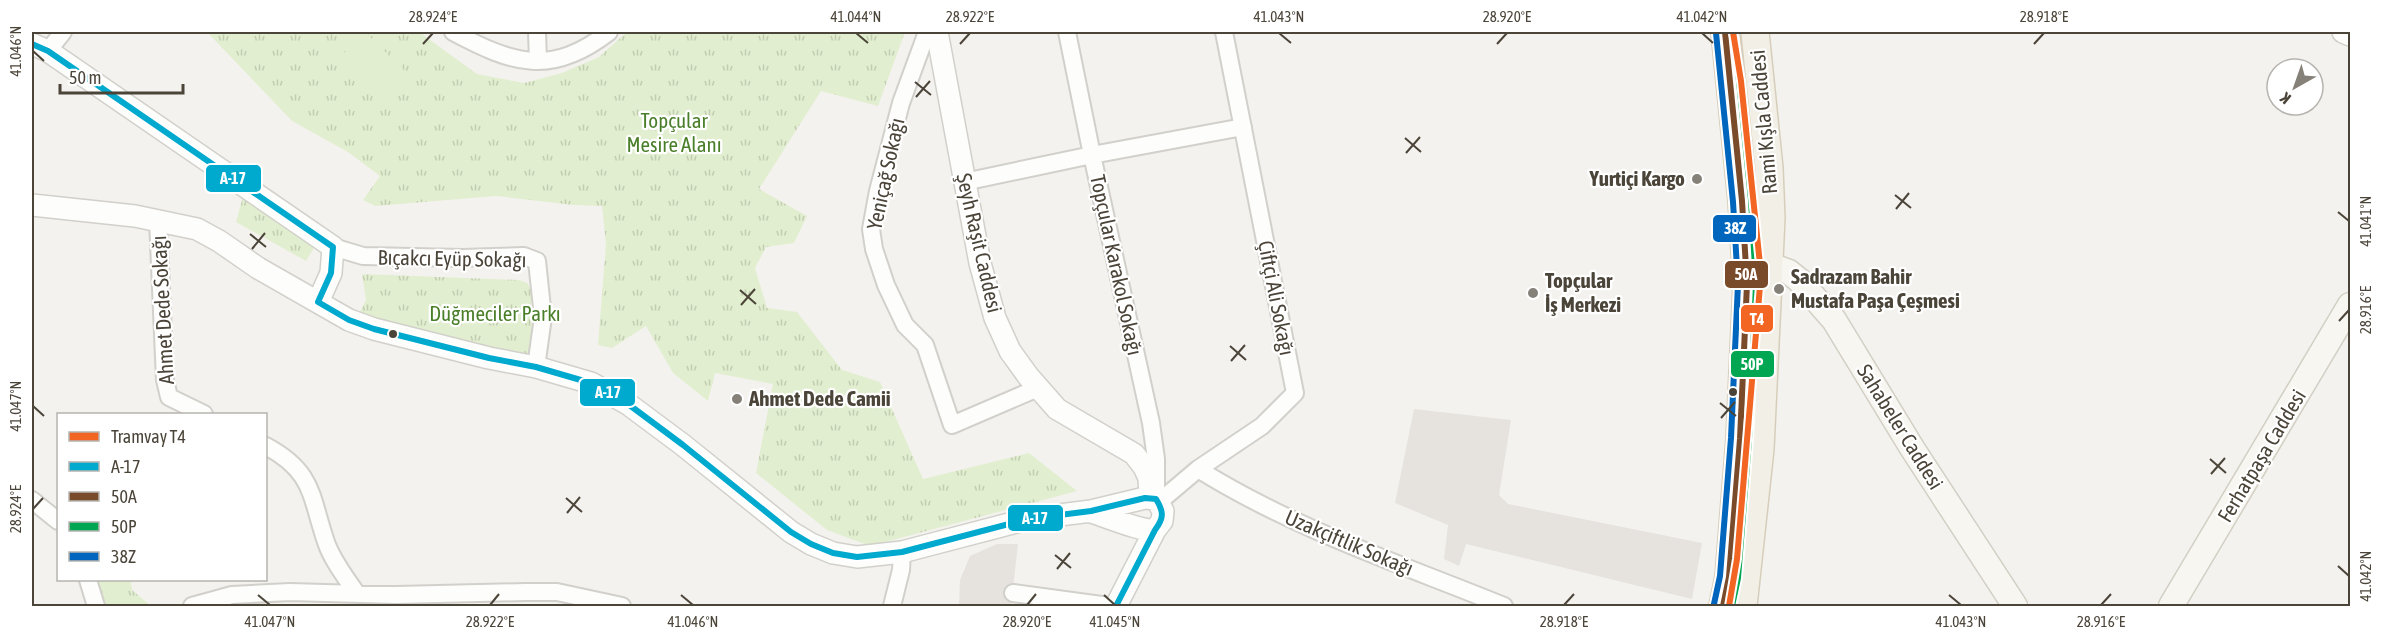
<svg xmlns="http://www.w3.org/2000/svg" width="2382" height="638" viewBox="0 0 2382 638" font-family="'Asap Condensed',sans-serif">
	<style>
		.park { fill: url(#park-tufts) }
		.pitch { fill: #e1eecf }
		.parking { fill: #e6e3df }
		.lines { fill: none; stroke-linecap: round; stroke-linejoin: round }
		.minor-casing { stroke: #d2d0cb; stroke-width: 20 }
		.tertiary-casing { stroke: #d2d0cb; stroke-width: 24 }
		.secondary-casing { stroke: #d3cfc5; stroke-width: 27 }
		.primary-casing { stroke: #d6cebb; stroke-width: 30 }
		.minor { stroke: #fdfdfc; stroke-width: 16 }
		.tertiary { stroke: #fdfdfc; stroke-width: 21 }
		.secondary { stroke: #f7f6f1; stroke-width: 24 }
		.primary { stroke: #f2efe6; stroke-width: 27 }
		.bus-1-casing { stroke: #fff; stroke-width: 10 }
		.bus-2-casing { stroke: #fff; stroke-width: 10 }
		.bus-3-casing { stroke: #fff; stroke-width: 10 }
		.bus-4-casing { stroke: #fff; stroke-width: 10 }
		.bus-1 { stroke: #00a9ce; stroke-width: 6 }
		.bus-2 { stroke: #7a4b2a; stroke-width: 6 }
		.bus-3 { stroke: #00a651; stroke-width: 6 }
		.bus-4 { stroke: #0065bd; stroke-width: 6 }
		.tram-1-casing { stroke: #fff; stroke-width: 10 }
		.tram-1 { stroke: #f26522; stroke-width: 6 }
		.ticks { fill: none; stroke: #4b4439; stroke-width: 2 }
		.poi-dot { fill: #868178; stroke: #fff; stroke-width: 2 }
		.bus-dot { fill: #4b4439; stroke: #fff; stroke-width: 2 }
		.labels { text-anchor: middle; stroke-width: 4.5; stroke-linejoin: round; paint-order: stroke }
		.park-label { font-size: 21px; fill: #4a7f2a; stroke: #fff }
		.street-label { font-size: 21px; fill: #4b4439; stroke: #fff }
		.poi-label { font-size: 21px; font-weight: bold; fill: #4b4439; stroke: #fff; text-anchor: start }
		.line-badge { stroke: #fff; stroke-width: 2 }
		.badge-label { font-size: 16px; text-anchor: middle; font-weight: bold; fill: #fff }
		.neatline { fill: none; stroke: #4b4439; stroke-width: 2 }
		.ticks-label { font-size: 15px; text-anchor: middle; fill: #4b4439 }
	</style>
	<defs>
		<pattern id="park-tufts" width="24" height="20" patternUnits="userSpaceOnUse" patternTransform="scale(1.5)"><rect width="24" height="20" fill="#e1eecf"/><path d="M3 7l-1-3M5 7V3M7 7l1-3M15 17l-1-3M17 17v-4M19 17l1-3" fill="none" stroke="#c3cdb2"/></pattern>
	</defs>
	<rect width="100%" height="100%" fill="#f4f2ee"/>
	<path class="park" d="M207,32h212l58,42 47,9 38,-10 37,-16 28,-25h278l-27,74 -57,-15 -62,98 48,27 -13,27 -28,4 -11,21 12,40 30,4 45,58 38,12 43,97 106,-26 48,38 -207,55 -43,-16 -71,-57 17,-89 -58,-11 -7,28 -35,-28 -27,-47 -34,22 -14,-3 8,-101 -4,-38 -28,-1 -78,-9 -121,10 -12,-6 17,-24 -32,-24 -56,-31z
		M244,193l71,53 -9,15 -70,-39z
		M362,274l157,6 8,3 4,6 1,51 -5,16 -4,1 -152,-40 -11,-5 6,-12z
		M94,580h40l-3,2 1,8 19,16h-47z"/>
	<path class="pitch" d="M365,32l46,45 -26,26 -46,-45z"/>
	<path class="parking" d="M1414,409l97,11 -12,75 9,9 194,39 -10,56 -226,-55 -7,22 -15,-7 4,-34 -53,-22z
		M997,544h21l-7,62h-52l1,-26 10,-24z"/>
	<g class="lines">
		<defs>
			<path id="minor" d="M453,32c60,32 98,45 156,0
				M537,32l1,29
				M927,32l-26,71 -23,88 -7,38 3,20 12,36 19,40 20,20 27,80 86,-37
				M1067,32l25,123 59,268 5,36v30
				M48,51l15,-19
				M964,182l128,-27 151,-28
				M158,220l7,160 4,17 35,17
				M333,247l30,9 100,2 61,-2 13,5 6,56 -7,50
				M266,446c48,26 44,49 60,96 6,18 20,36 31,52
				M1198,469c96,60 203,95 306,137
				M32,500l26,21
				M1159,502l39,-33 64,-43 33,-33 -71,-361
				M88,580l8,26
				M1013,593l96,13
				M192,606l40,-11 58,-3 106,3 129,-3h32l65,14
				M892,606l9,-36 1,-18"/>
			<path id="tertiary" d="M937,32l43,231 15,55 15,33 18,25 29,33 77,45 10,13 5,11 1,19
				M2343,32l7,3
				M32,44l16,7 285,196 -2,26 -13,29
				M32,205l103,11 62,13 22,12 39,27 91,52 25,9 115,29 47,9 55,16 37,21 55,41 108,87 20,12 22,9 24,4 45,-5 126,-33 63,-8 54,-13 11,1 7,12 -1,10 -7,9 -39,76
				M1091,512c14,4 52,20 64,18"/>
			<path id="secondary" d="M1770,265l19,7 10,8 35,40 78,128 103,158
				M2171,606l179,-301"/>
			<path id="primary" d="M1723,606l6,-29 11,-138 7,-155 -5,-83 -17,-169
				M1743,606l17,-157 11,-231 -2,-50 -14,-136"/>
		</defs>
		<use href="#minor" class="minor-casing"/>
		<use href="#tertiary" class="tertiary-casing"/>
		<use href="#secondary" class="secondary-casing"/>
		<use href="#primary" class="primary-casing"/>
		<use href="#minor" class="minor"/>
		<use href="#tertiary" class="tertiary"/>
		<use href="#secondary" class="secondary"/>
		<use href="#primary" class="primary"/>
		<defs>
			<path id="bus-1" d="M32,44l16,7 285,196 -2,26 -13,29 31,18 25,9 115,29 47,9 55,16 37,21 55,41 108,87 20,12 22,9 24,4 45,-5 126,-33 63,-8 54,-13 11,1c8,13 8,19 -1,31l-39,76"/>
			<path id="bus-2" d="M1723,606l6,-29 11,-138 7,-155 -5,-83 -17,-169"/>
			<path id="bus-3" d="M1732,606l6,-28 11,-138 7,-156 -5,-84 -17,-168"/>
			<path id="bus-4" d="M1714,604l6,-28 11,-138 7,-154 -5,-82 -17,-169"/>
		</defs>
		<use href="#bus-1" class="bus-1-casing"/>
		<use href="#bus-2" class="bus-2-casing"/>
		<use href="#bus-3" class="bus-3-casing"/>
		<use href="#bus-4" class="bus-4-casing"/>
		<use href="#bus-1" class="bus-1"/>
		<use href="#bus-2" class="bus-2"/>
		<use href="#bus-3" class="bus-3"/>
		<use href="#bus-4" class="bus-4"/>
		<defs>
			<path id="tram-1" d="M1729,606l8,-47 24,-285 -20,-193 -8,-49"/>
		</defs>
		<use href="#tram-1" class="tram-1-casing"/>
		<use href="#tram-1" class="tram-1"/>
	</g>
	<path class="ticks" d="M856,33l12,10M1279,33l12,10M1702,33l11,10M423,44l10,-11M960,44l10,-11M1497,44l10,-11M2034,44l10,-11M33,51l11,10M915,82l16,13M916,97l14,-16M1405,138l16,14M1406,153l14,-16M1895,195l16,13M1896,209l13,-16M2338,212l11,9M250,234l16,13M252,249l13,-16M740,290l16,14M741,305l14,-16M2339,321l10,-11M1230,346l16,14M1231,361l14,-16M1720,403l16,13M33,406l11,10M1721,418l14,-16M2210,459l16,14M2211,474l14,-16M566,498l16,14M33,509l10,-11M567,513l13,-16M1055,555l16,13M2338,566l11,10M1057,569l13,-16M258,595l12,10M681,595l12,10M1104,595l11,10M1949,595l12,10M490,605l9,-11M1027,605l9,-11M1564,605l10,-11M2101,605l10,-11"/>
	<g class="poi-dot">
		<circle cx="1697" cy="179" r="6"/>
		<circle cx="1779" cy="289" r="6"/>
		<circle cx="1533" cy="293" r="6"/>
		<circle cx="737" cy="399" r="6"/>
	</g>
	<g class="bus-dot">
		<circle cx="393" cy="334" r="5"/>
		<circle cx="1733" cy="392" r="5"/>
	</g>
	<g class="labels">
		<g class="park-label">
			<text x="674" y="128">Topçular<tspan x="674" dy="24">Mesire Alanı</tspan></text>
			<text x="495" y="321">Düğmeciler Parkı</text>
		</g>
		<g class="street-label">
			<text transform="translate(1764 122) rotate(-95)" y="7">Rami Kışla Caddesi</text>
			<text transform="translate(886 174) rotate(-78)" y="7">Yeniçağ Sokağı</text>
			<text transform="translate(979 243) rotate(77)" y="7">Şeyh Raşit Caddesi</text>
			<text transform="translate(452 259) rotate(1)" y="7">Bıçakcı Eyüp Sokağı</text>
			<text transform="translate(1116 265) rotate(78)" y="7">Topçular Karakol Sokağı</text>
			<text transform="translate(1276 298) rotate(79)" y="7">Çiftçi Ali Sokağı</text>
			<text transform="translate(163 310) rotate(-93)" y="7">Ahmet Dede Sokağı</text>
			<text transform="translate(1900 427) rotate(58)" y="7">Sahabeler Caddesi</text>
			<text transform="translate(2262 456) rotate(-59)" y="7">Ferhatpaşa Caddesi</text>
			<text transform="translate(1349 543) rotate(23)" y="7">Uzakçiftlik Sokağı</text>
		</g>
		<g class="poi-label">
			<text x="1685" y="186" text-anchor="end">Yurtiçi Kargo</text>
			<text x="1791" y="284">Sadrazam Bahir<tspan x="1791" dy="24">Mustafa Paşa Çeşmesi</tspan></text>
			<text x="1545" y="288">Topçular<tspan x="1545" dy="24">İş Merkezi</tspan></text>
			<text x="749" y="406">Ahmet Dede Camii</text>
		</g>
	</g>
	<g class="line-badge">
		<rect x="205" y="164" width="57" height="29" rx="6" fill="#00a9ce"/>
		<rect x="1712" y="214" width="45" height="29" rx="6" fill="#0065bd"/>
		<rect x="1724" y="260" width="45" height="29" rx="6" fill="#7a4b2a"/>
		<rect x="1740" y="304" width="34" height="29" rx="6" fill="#f26522"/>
		<rect x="1730" y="350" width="45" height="28" rx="6" fill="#00a651"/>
		<rect x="579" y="378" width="57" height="29" rx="6" fill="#00a9ce"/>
		<rect x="1007" y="504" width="57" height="28" rx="6" fill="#00a9ce"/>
	</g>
	<g class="badge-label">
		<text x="233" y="184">A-17</text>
		<text x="1735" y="234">38Z</text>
		<text x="1746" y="280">50A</text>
		<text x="1757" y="325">T4</text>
		<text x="1752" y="370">50P</text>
		<text x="608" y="398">A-17</text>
		<text x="1035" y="524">A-17</text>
	</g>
	<rect width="2382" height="638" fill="none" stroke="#ffffff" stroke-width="66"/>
	<rect x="57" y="413" width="210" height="168" fill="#ffffff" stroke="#b7b4b0" stroke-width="1.5"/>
	<rect x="69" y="432" width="30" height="9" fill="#f26522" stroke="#b7b4b0" stroke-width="1.5"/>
	<text x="111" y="443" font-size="18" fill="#4b4439">Tramvay T4</text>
	<rect x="69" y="462" width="30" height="9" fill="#00a9ce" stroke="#b7b4b0" stroke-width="1.5"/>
	<text x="111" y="473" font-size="18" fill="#4b4439">A-17</text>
	<rect x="69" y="492" width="30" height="9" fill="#7a4b2a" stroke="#b7b4b0" stroke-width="1.5"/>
	<text x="111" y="503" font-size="18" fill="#4b4439">50A</text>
	<rect x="69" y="522" width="30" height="9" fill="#00a651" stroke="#b7b4b0" stroke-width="1.5"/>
	<text x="111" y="533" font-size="18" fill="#4b4439">50P</text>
	<rect x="69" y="552" width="30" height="9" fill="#0065bd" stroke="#b7b4b0" stroke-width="1.5"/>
	<text x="111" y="563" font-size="18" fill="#4b4439">38Z</text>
	<g transform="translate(2295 87) rotate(220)"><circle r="28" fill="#ffffff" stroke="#b7b4b0" stroke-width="1.5"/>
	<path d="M0-4.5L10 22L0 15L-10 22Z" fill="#868178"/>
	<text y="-9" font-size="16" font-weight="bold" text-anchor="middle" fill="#4b4439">K</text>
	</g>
	<path d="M60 84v9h123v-9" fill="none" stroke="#4b4439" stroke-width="3"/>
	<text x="69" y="84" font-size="18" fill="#4b4439" stroke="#ffffff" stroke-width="4.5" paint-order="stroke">50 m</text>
	<rect x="33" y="33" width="2316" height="572" class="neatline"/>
	<g class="ticks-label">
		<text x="433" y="22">28.924°E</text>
		<text x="856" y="22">41.044°N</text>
		<text x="970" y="22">28.922°E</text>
		<text x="1279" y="22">41.043°N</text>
		<text x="1507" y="22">28.920°E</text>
		<text x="1702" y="22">41.042°N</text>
		<text x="2044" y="22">28.918°E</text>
		<text transform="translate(16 51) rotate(-90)" y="5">41.046°N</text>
		<text transform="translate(2366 221) rotate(-90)" y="5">41.041°N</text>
		<text transform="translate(2366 310) rotate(-90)" y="5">28.916°E</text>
		<text transform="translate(16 406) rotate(-90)" y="5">41.047°N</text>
		<text transform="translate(16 509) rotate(-90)" y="5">28.924°E</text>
		<text transform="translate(2366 576) rotate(-90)" y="5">41.042°N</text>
		<text x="270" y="627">41.047°N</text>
		<text x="490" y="627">28.922°E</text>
		<text x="693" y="627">41.046°N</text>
		<text x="1027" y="627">28.920°E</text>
		<text x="1115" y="627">41.045°N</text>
		<text x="1564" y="627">28.918°E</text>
		<text x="1961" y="627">41.043°N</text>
		<text x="2101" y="627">28.916°E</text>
	</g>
</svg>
